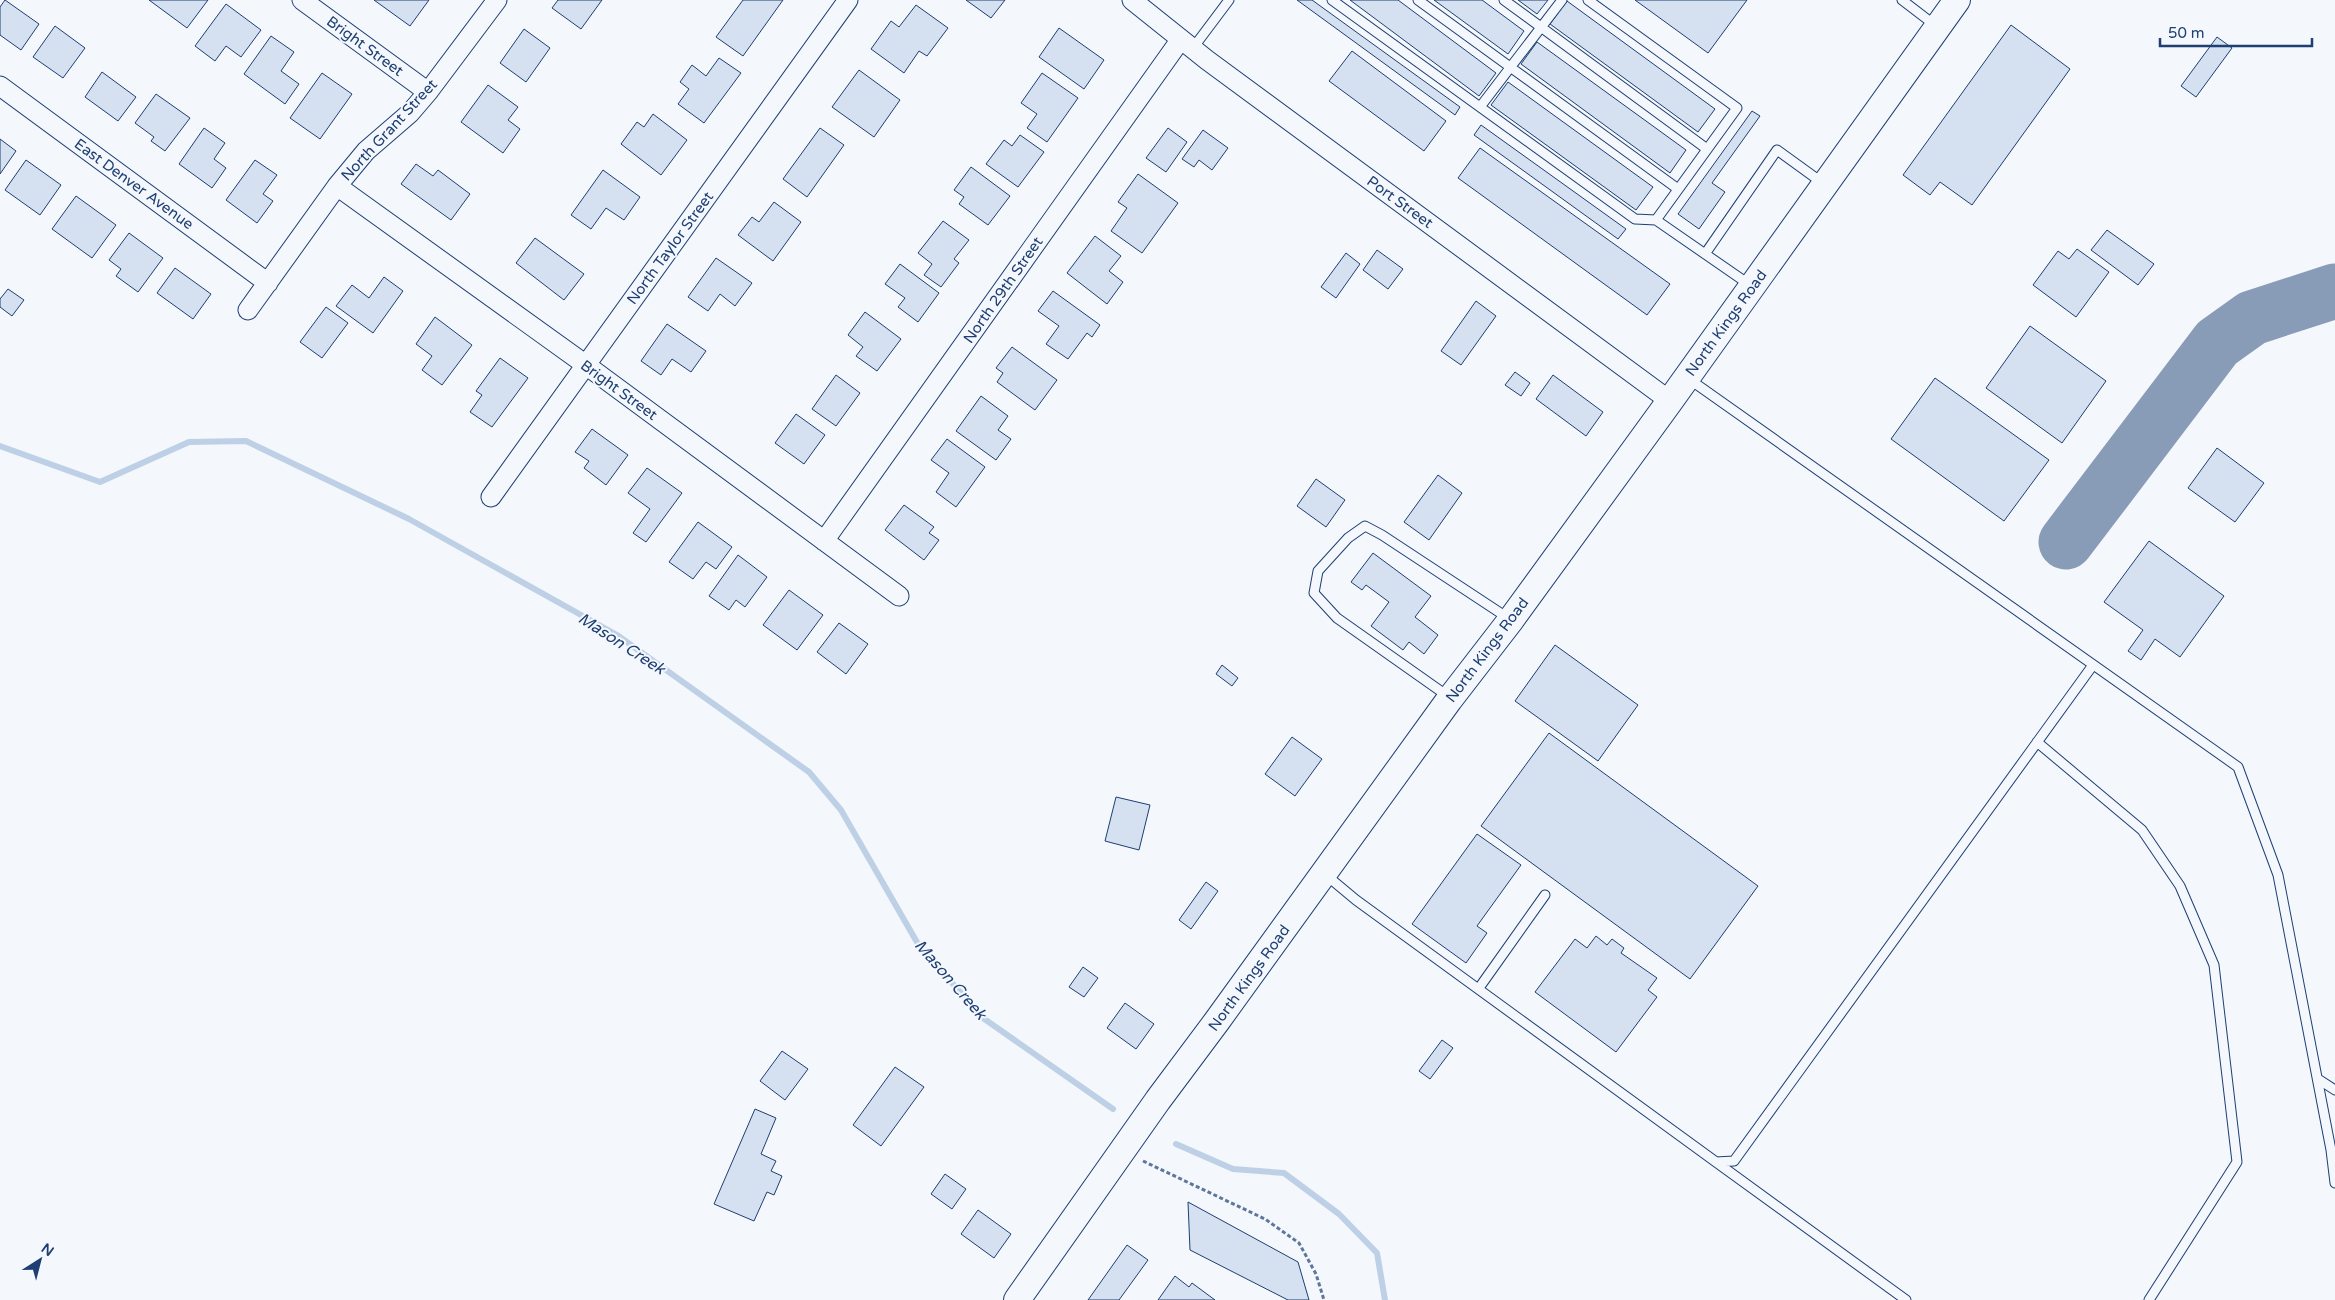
<svg xmlns="http://www.w3.org/2000/svg" width="2335" height="1300" viewBox="0 0 2335 1300" font-family="'Varela Round',sans-serif">
	<style>
		.lines { fill: none; stroke-linecap: round; stroke-linejoin: round }
		.stream { stroke: #bed0e5; stroke-width: 6 }
		.taxiway { stroke: #889bb7; stroke-width: 55 }
		.building { fill: #d5e0f0; stroke: #1d3f73 }
		.service-casing { stroke: #1d3f73; stroke-width: 11 }
		.minor-casing { stroke: #1d3f73; stroke-width: 21 }
		.secondary-casing { stroke: #1d3f73; stroke-width: 28 }
		.path { stroke: #5e769c; stroke-width: 3; stroke-dasharray: 4 2.5; stroke-linecap: butt }
		.service { stroke: #f4f7fb; stroke-width: 9 }
		.minor { stroke: #f4f7fb; stroke-width: 19 }
		.secondary { stroke: #f4f7fb; stroke-width: 26 }
		.labels { text-anchor: middle; stroke-width: 4; stroke-linejoin: round; paint-order: stroke }
		.street-label { font-size: 15px; fill: #1d3f73; stroke: #f4f7fb }
		.water-label { font-size: 16px; font-style: italic; fill: #1d3f73; stroke: #f4f7fb }
	</style>
	<rect width="100%" height="100%" fill="#f4f7fb"/>
	<g class="lines">
		<path class="stream" d="M0,446l100,36 89,-40 57,-1 163,78 208,116 192,137 32,38 77,134 65,74 130,91
			M1176,1144l57,25 51,4 55,41 38,39 8,47"/>
		<path class="taxiway" d="M2066,542l151,-199 35,-25 83,-27"/>
	</g>
	<path class="building" d="M5,0l34,24 -18,26 -21,-15v-28z
		M149,0h59l-21,28z
		M374,0h55l-19,26z
		M558,0h44l-21,29 -29,-21z
		M743,0h40l-40,56 -27,-19z
		M966,0h39l-14,18z
		M1297,0h15l148,107 -5,8z
		M1350,0h48l98,73 -17,23z
		M1434,0h48l42,31 -16,23z
		M1518,0h30l-11,14z
		M1635,0h112l-39,53z
		M1567,1l148,108 -17,23 -148,-108z
		M226,4l35,26 -20,27 -15,-11 -11,15 -20,-15z
		M916,5l32,23 -21,28 -8,-5 -15,22 -33,-24 20,-28 8,6z
		M2011,25l59,44 -98,136 -32,-23 -10,13 -27,-20z
		M55,26l30,22 -22,30 -30,-21z
		M1059,28l45,32 -20,29 -45,-32z
		M524,29l26,19 -24,34 -26,-19z
		M271,36l23,16 -13,19 18,13 -14,20 -41,-30z
		M2217,37l15,11 -36,49 -15,-11z
		M1537,42l149,108 -16,23 -149,-109z
		M1352,51l94,70 -22,30 -95,-70z
		M719,58l22,15 -37,50 -26,-19 11,-15 -9,-7 12,-17 14,11z
		M859,70l41,30 -26,37 -42,-30z
		M102,72l34,25 -18,24 -33,-24z
		M322,73l30,21 -32,45 -30,-21z
		M1042,73l36,25 -31,44 -20,-14 10,-14 -16,-11z
		M1508,82l145,105 -17,23 -145,-105z
		M488,85l30,22 -10,13 12,9 -17,24 -42,-31z
		M156,94l34,24 -25,33 -14,-10 3,-4 -19,-14z
		M1752,111l8,5 -48,67 13,9 -26,37 -21,-15z
		M653,114l34,26 -26,35 -40,-31 16,-22 7,5z
		M1481,125l145,104 -8,10 -144,-104z
		M204,128l21,15 -11,16 12,9 -14,20 -33,-24z
		M820,128l24,17 -37,52 -24,-18z
		M1168,128l19,14 -21,30 -20,-14z
		M1203,130l25,18 -16,22 -13,-10 -5,7 -12,-8z
		M1020,135l24,17 -26,35 -32,-23 18,-24 8,6z
		M0,139l16,12 -16,23z
		M1480,148l190,136 -23,31 -189,-137z
		M26,160l35,25 -21,30 -35,-25z
		M255,160l22,15 -14,19 10,7 -16,22 -31,-23z
		M416,164l17,12 5,-6 32,24 -19,26 -50,-36z
		M971,167l39,29 -22,29 -29,-21 5,-7 -10,-7z
		M603,170l37,27 -16,23 -18,-12 -15,21 -20,-14z
		M1138,174l40,29 -36,50 -31,-22 16,-23 -9,-6z
		M76,196l40,29 -24,33 -40,-29z
		M774,202l27,20 -28,39 -35,-26 14,-18 7,5z
		M943,221l26,19 -15,19 5,4 -18,24 -17,-12 8,-11 -14,-11z
		M2107,230l47,34 -16,21 -47,-35z
		M129,233l34,25 -25,34 -22,-16 5,-7 -12,-9z
		M1095,236l26,20 -12,15 14,11 -16,22 -40,-31z
		M535,238l49,36 -20,26 -48,-37z
		M2077,249l32,23 -33,45 -43,-32 25,-34 11,8z
		M1377,250l26,19 -15,20 -25,-19z
		M1346,253l14,11 -24,34 -15,-11z
		M716,258l36,25 -17,23 -15,-12 -12,17 -20,-14z
		M900,264l39,29 -21,29 -20,-15 7,-9 -20,-14z
		M175,268l36,26 -18,25 -36,-26z
		M384,277l19,14 -30,42 -37,-27 16,-21 17,13z
		M8,289l16,11 -12,16 -12,-9v-8z
		M1053,291l47,34 -8,12 -5,-4 -19,26 -22,-15 13,-18 -21,-15z
		M1476,301l20,15 -35,49 -20,-14z
		M326,307l22,16 -26,35 -22,-16z
		M865,312l36,27 -24,32 -21,-15 7,-9 -15,-12z
		M435,317l37,28 -30,40 -20,-15 10,-14 -16,-12z
		M667,324l39,27 -15,21 -19,-13 -11,16 -20,-14z
		M2030,326l76,55 -44,62 -76,-55z
		M1012,347l45,33 -22,30 -38,-28 6,-9 -7,-5z
		M500,358l28,20 -36,49 -22,-15 12,-17 -6,-4z
		M1515,372l15,11 -9,13 -16,-11z
		M836,375l24,18 -24,33 -24,-17z
		M1553,375l50,37 -17,24 -50,-37z
		M1935,378l114,82 -45,61 -113,-82z
		M981,396l27,20 -10,14 13,9 -15,21 -40,-29z
		M796,414l29,21 -21,29 -29,-21z
		M592,429l36,26 -22,30 -22,-17 5,-7 -14,-9z
		M947,439l38,28 -29,40 -20,-15 13,-19 -18,-13z
		M2217,448l47,35 -29,39 -47,-34z
		M647,468l35,25 -36,49 -13,-9 17,-24 -22,-16z
		M1438,475l24,18 -33,47 -25,-18z
		M1316,479l29,21 -19,27 -29,-21z
		M904,505l30,22 -5,6 10,7 -15,20 -39,-30z
		M698,522l34,25 -16,22 -10,-7 -13,17 -24,-17z
		M2149,541l75,55 -44,61 -25,-18 -14,21 -13,-9 15,-21 -39,-28z
		M1373,553l58,43 -16,21 23,18 -14,19 -15,-12 -6,8 -32,-24 18,-24 -23,-17 -4,5 -11,-8z
		M738,555l29,22 -22,30 -9,-7 -7,10 -20,-14z
		M789,590l34,25 -26,35 -34,-25z
		M839,623l29,21 -22,30 -29,-22z
		M1555,645l83,60 -40,56 -83,-60z
		M1222,665l16,13 -6,8 -16,-12z
		M1549,733l209,153 -68,93 -209,-153z
		M1292,737l30,22 -27,37 -30,-22z
		M1116,797l34,8 -11,45 -34,-9z
		M1477,834l44,31 -44,61 10,7 -21,30 -54,-39z
		M1206,882l12,9 -27,38 -12,-9z
		M1596,936l11,9 5,-6 12,9 -3,5 36,25 -9,12 9,7 -41,55 -81,-60 40,-53 12,9z
		M1083,967l15,11 -14,19 -15,-10z
		M1125,1003l29,21 -18,25 -29,-21z
		M1442,1040l11,8 -23,31 -11,-8z
		M782,1051l26,18 -23,31 -25,-19z
		M895,1067l29,20 -43,59 -28,-21z
		M755,1109l21,9 -15,36 15,7 -5,10 11,5 -8,19 -7,-3 -13,29 -40,-17z
		M945,1174l21,15 -14,20 -21,-15z
		M1188,1202l110,60 11,38h-21l-98,-50z
		M978,1210l33,24 -17,24 -33,-24z
		M1127,1245l21,15 -29,40h-31z
		M1175,1276l14,11 3,-4 23,17h-57z"/>
	<g class="lines">
		<defs>
			<path id="service" d="M1332,0l303,219 21,1 94,65
				M1418,0l260,189
				M1504,0l203,149
				M1588,0l149,108 -81,112
				M1902,0l34,26
				M1193,48l36,-48
				M1480,107l82,-107
				M1705,254l72,-104 47,34
				M1689,379l549,388 40,108 53,275 4,33
				M1449,697l-112,-79 -23,-25 4,-22 30,-33 17,-12 17,9 126,83
				M2037,742l105,88 38,56 34,79 23,197 -88,138
				M1326,875l30,25 360,262 18,-1 359,-496
				M1479,988l66,-93
				M2318,1079l17,11
				M1716,1162l190,138"/>
			<path id="minor" d="M302,0l126,92
				M1132,0l75,60 463,341
				M0,86l268,197
				M337,186l249,179 313,231
				M248,310l89,-124 29,-35 44,-38 18,-21 69,-92
				M491,497l357,-497
				M824,541l357,-502"/>
			<path id="secondary" d="M1017,1300l141,-200 59,-79 232,-321 61,-79 160,-220 287,-401"/>
		</defs>
		<use href="#service" class="service-casing"/>
		<use href="#minor" class="minor-casing"/>
		<use href="#secondary" class="secondary-casing"/>
		<path class="path" d="M1143,1161l122,58 34,24 17,31 8,26"/>
		<use href="#service" class="service"/>
		<use href="#minor" class="minor"/>
		<use href="#secondary" class="secondary"/>
	</g>
	<g class="labels">
		<g class="street-label">
			<text transform="translate(365 46) rotate(36)" y="5">Bright Street</text>
			<text transform="translate(389 130) rotate(-47)" y="5">North Grant Street</text>
			<text transform="translate(134 184) rotate(36)" y="5">East Denver Avenue</text>
			<text transform="translate(1400 202) rotate(36)" y="5">Port Street</text>
			<text transform="translate(670 248) rotate(-54)" y="5">North Taylor Street</text>
			<text transform="translate(1003 290) rotate(-55)" y="5">North 29th Street</text>
			<text transform="translate(1726 323) rotate(-54)" y="5">North Kings Road</text>
			<text transform="translate(619 390) rotate(36)" y="5">Bright Street</text>
			<text transform="translate(1487 650) rotate(-53)" y="5">North Kings Road</text>
			<text transform="translate(1249 978) rotate(-54)" y="5">North Kings Road</text>
		</g>
		<g class="water-label">
			<text transform="translate(622 643) rotate(33)" y="6">Mason Creek</text>
			<text transform="translate(951 979) rotate(49)" y="6">Mason Creek</text>
		</g>
	</g>
	<g transform="translate(40 1260) rotate(36)" stroke="#f4f7fb" stroke-width="4" paint-order="stroke">
	<path d="M0-4L9 19L0 12L-9 19Z" fill="#1d3f73"/>
	<text y="-8" font-size="14" font-weight="bold" text-anchor="middle" fill="#1d3f73">N</text>
	</g>
	<path d="M2160 38v8h152v-8" fill="none" stroke="#1d3f73" stroke-width="2.5"/>
	<text x="2168" y="38" font-size="15" fill="#1d3f73" stroke="#f4f7fb" stroke-width="4" paint-order="stroke">50 m</text>
</svg>
